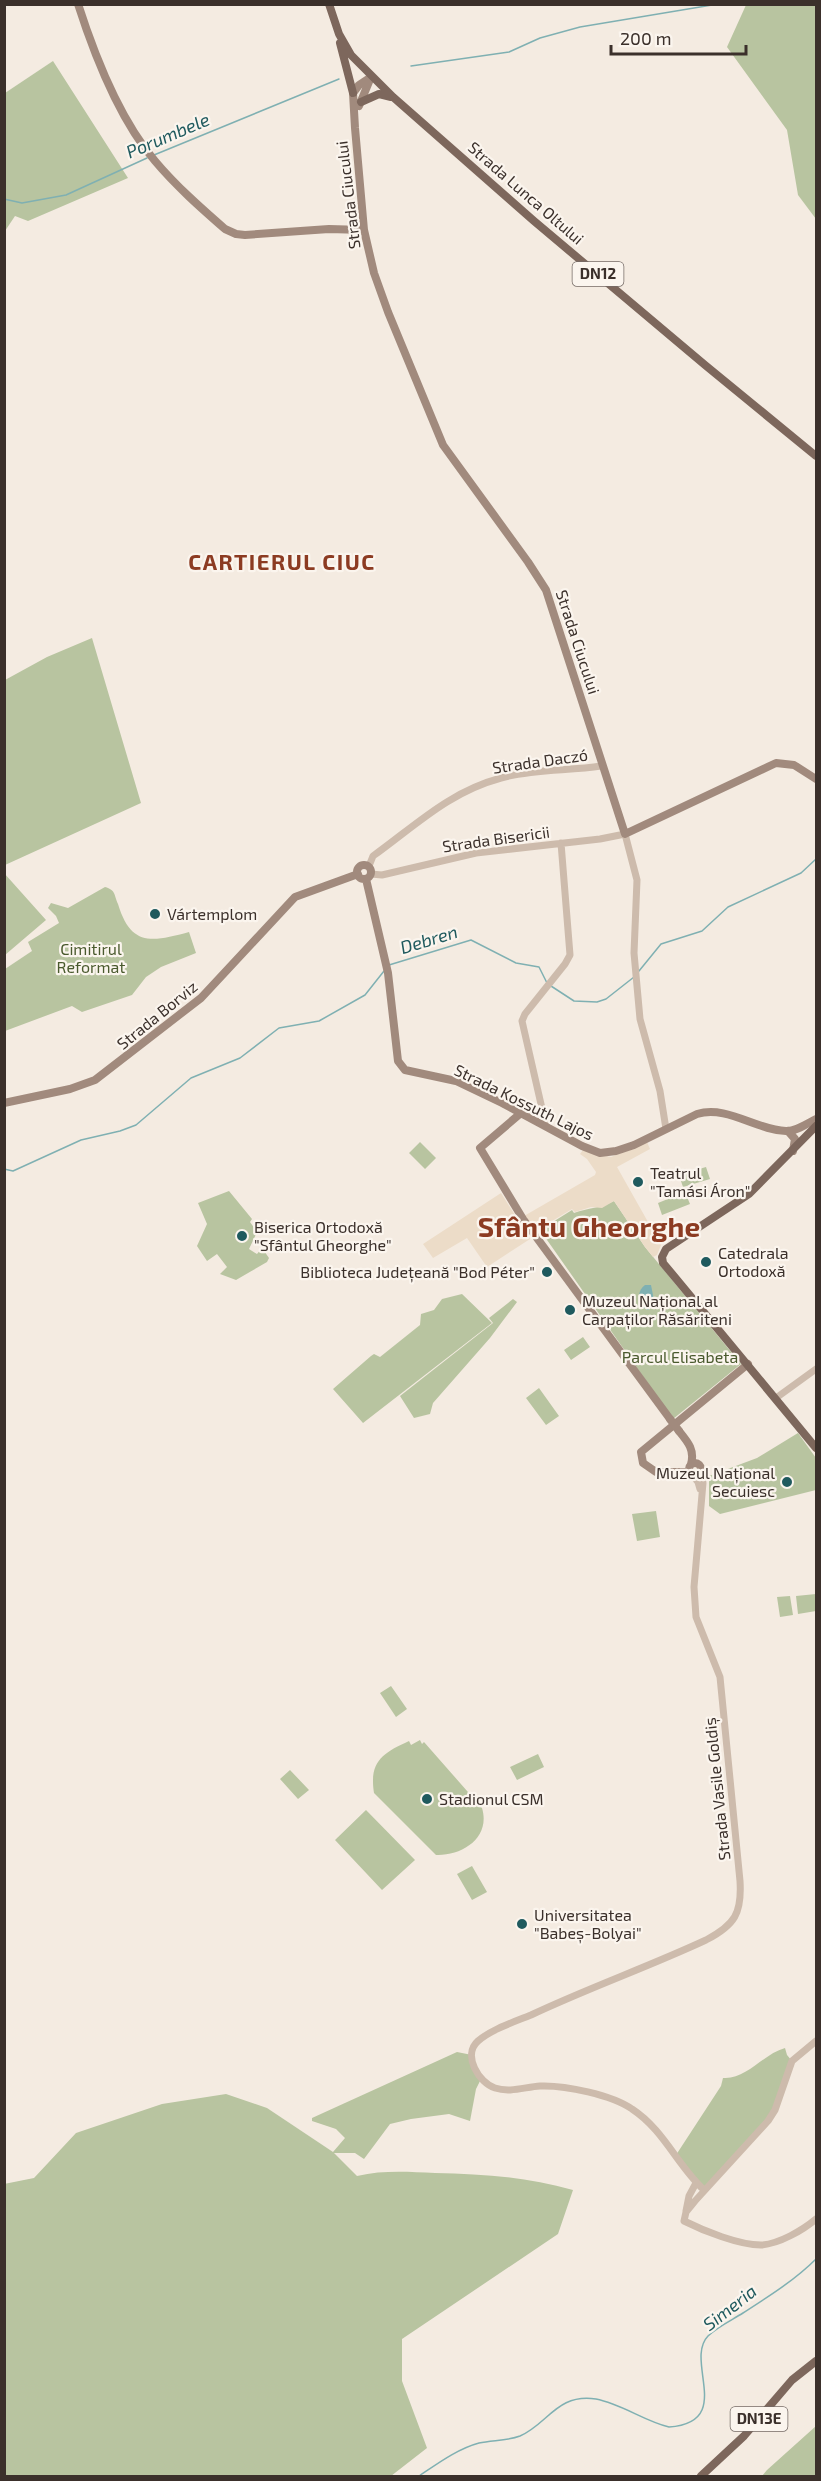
<svg xmlns="http://www.w3.org/2000/svg" width="821" height="2481" viewBox="0 0 821 2481" font-family="'Exo 2',sans-serif">
	<style>
		.green { fill: #b8c4a0 }
		.plaza { fill: #ecdcc8 }
		.water { fill: #7fb0b2 }
		.lines { fill: none; stroke-linecap: round; stroke-linejoin: round }
		.stream { stroke: #7fb0b2; stroke-width: 1.5 }
		.tertiary { stroke: #cdbbac; stroke-width: 7 }
		.secondary { stroke: #a18a7d; stroke-width: 8 }
		.primary { stroke: #7d675c; stroke-width: 8 }
		.secondary-bridge { stroke: #a18a7d; stroke-width: 8 }
		.poi-dot { fill: #1f5a5e; stroke: #fbf5ee; stroke-width: 2 }
		.labels { text-anchor: middle; stroke-width: 4.5; stroke-linejoin: round; paint-order: stroke }
		.shield { fill: #fbf5ee; stroke: #756b66; stroke-width: 1.5 }
		.shield-label { font-size: 15px; font-weight: bold; fill: #3b302b }
		.street-label { font-size: 16px; fill: #3b302b; stroke: #fbf5ee }
		.poi-label { font-size: 16px; fill: #3b302b; stroke: #fbf5ee; text-anchor: start }
		.park-label { font-size: 16px; fill: #4a5a2e; stroke: #fbf5ee }
		.water-label { font-size: 18px; font-style: italic; fill: #1f5a5e; stroke: #fbf5ee }
		.district-label { font-size: 22px; font-weight: bold; letter-spacing: 1.5px; fill: #8c3b22; stroke: #fbf5ee }
		.town-label { font-size: 28px; font-weight: bold; fill: #8c3b22; stroke: #fbf5ee }
	</style>
	<rect width="100%" height="100%" fill="#f4ebe1"/>
	<path class="green" d="M746,5h70v214l-18,-24 -11,-65 -60,-83z
		M53,61l75,117 -100,43 -13,-5 -10,15v-138z
		M92,638l49,165 -136,62v-185l42,-23z
		M4,873l42,47 -41,35h-1z
		M105,887c11,3 9,8 13,17 13,43 34,38 71,28l7,21 -35,14 -15,10 -14,18 -50,17 -10,-6 -67,25v-62l27,-18 -4,-9 31,-19 -3,-7 -8,-8 3,-5 17,5z
		M420,1142l16,16 -11,11 -16,-16z
		M706,1167l4,12 -27,8 -4,-12z
		M229,1191l23,28 -2,3 7,10 -8,17 8,5 5,-6 7,10 -2,4 -31,18 -16,-6 7,-7 -10,-13 -10,7 -10,-15 10,-22 -9,-21z
		M685,1192l5,12 -28,11 -4,-12z
		M614,1201l31,46 96,117 -68,55 -133,-189 32,-20 2,3c14,-5 27,-5 40,-12z
		M462,1294l30,29 -129,100 -30,-34 38,-33 3,-2 6,3 40,-32 1,-11 13,-4 8,-11z
		M513,1299l4,3 -27,36 -57,65 -3,11 -16,4 -14,-22 93,-73 -4,-5z
		M583,1337l7,10 -19,13 -7,-10z
		M539,1388l20,28 -13,9 -20,-27z
		M798,1433l18,25v32l-96,24 -11,-8v-30l48,-18z
		M656,1511l4,26 -23,4 -5,-27z
		M816,1594v17l-18,3 -2,-18z
		M790,1596l3,19 -13,2 -3,-20z
		M391,1686l16,23 -11,8 -16,-24z
		M420,1740l2,4 2,-2 58,66c9,30 -20,48 -46,47l-62,-62c-5,-32 9,-40 35,-52l2,4z
		M538,1754l6,13 -27,13 -7,-13z
		M290,1770l19,20 -11,9 -18,-20z
		M366,1810l49,50 -33,30 -47,-50z
		M472,1866l15,26 -15,8 -15,-26z
		M785,2048l2,7 5,6 -17,48 -71,81 -28,-35 45,-69 2,-8c23,2 40,-24 62,-30z
		M457,2052l15,3 9,24 -5,10 -6,32 -21,-7 -38,5 -21,5 -26,35 -9,-6h-21l23,23c26,-6 51,-4 78,-3 49,1 91,4 138,17l-15,44 -156,105v42l25,67 -36,28h-386l-1,-292 30,-6 42,-45 86,-29 64,-10 41,14 66,44 12,-14 -9,-9 -24,-8v-3z
		M816,2426v50h-54l5,-6z"/>
	<path class="plaza" d="M647,1142l3,7 -33,18 44,78 -4,10 -4,2 -8,-10 -31,-46 -12,7 -11,-1 -16,5 -3,-3 -38,23 -10,-16 71,-41 1,-3 -9,-13 -7,-5 3,-4 28,7z
		M501,1193l29,46 -43,28 -20,-29 -34,20 -10,-14z"/>
	<path class="water" d="M645,1285h6l4,20 -7,5 -8,-4c-2,-8 -2,-16 5,-21z"/>
	<g class="lines">
		<path class="stream" d="M411,66l98,-14 31,-14 40,-11 138,-23
			M154,155l185,-76
			M4,199l18,4 44,-8 81,-37
			M389,965l82,-25 45,23 23,4 8,16
			M639,971l22,-27 41,-13 26,-24 73,-34 15,-14
			M551,986l23,15 23,1 9,-3 28,-22
			M4,1169l9,2 68,-31 39,-9 16,-6 55,-47 49,-20 39,-30 40,-7 46,-26 19,-24
			M419,2476c18,-12 38,-27 60,-33 13,-3 28,-2 41,-7 28,-12 37,-43 76,-37 26,5 48,22 73,28 66,-5 15,-66 39,-91 9,-9 24,-16 35,-23 25,-16 52,-33 73,-54"/>
		<path class="tertiary" d="M369,866l4,-10c43,-31 76,-64 128,-78 32,-9 67,-7 100,-12
			M371,874l11,1 94,-22 124,-14 25,-5 12,46 -3,73 6,66 20,72 6,38
			M546,1126l-24,-105 3,-7 40,-50 5,-9 -9,-112
			M776,1398l40,-29
			M701,1471l2,12 -9,104 2,30 24,60 20,204c2,32 -5,44 -34,59 -58,27 -118,48 -175,75 -17,7 -39,14 -53,26 -16,14 1,42 17,47 15,5 30,-1 45,-2 25,-1 72,9 92,23 32,21 45,56 72,81
			M692,1475l6,7 2,7
			M816,2041l-24,20 -17,49 -7,11 -73,80 -9,11 -2,9c20,10 55,24 77,24 18,-1 42,-15 55,-26
			M686,2211l3,-15 7,-13"/>
		<path class="secondary" d="M78,4c17,53 41,115 77,157 21,25 46,47 70,68l11,5 9,1 84,-6 35,1
			M371,77l-12,8 -6,8 2,35 9,102 10,43 14,39 55,133 85,117 18,28 79,244 151,-71 18,2 22,14
			M359,106l12,-29
			M357 872a7 7 0 1 1 14 0a7 7 0 1 1-14 0Z
			M366,879l22,94 10,88 7,9 51,11 46,22 80,43 18,7 16,-2 18,-6 63,-31c30,-9 59,16 89,17 9,1 22,-8 30,-12
			M4,1103l66,-14 25,-9 106,-82 94,-101 63,-23
			M521,1113l-41,35 43,71 147,200
			M788,1131l7,8 -2,12
			M679,1431c9,11 16,19 12,33
			M689 1469a6 6 0 1 1 12 0a6 6 0 1 1-12 0Z
			M689,1472h-33l-13,-9 -2,-11 107,-88"/>
		<path class="primary" d="M329,4l10,30 12,21 42,42 141,124 171,144 111,91
			M340,43l13,50
			M361,102l18,-8 12,3
			M816,1126l-67,68 -83,55 -4,8 1,6 15,18 138,167
			M701,2476l43,-40 48,-56 24,-19"/>
		<path class="secondary-bridge" d="M670,1419l9,12"/>
	</g>
	<g class="poi-dot">
		<circle cx="155" cy="914" r="6"/>
		<circle cx="638" cy="1182" r="6"/>
		<circle cx="242" cy="1236" r="6"/>
		<circle cx="706" cy="1262" r="6"/>
		<circle cx="547" cy="1272" r="6"/>
		<circle cx="570" cy="1310" r="6"/>
		<circle cx="787" cy="1482" r="6"/>
		<circle cx="427" cy="1799" r="6"/>
		<circle cx="522" cy="1924" r="6"/>
	</g>
	<g class="labels">
		<g class="shield">
			<rect x="572.5" y="262" width="51" height="24" rx="4.5"/>
			<rect x="730.5" y="2407" width="57" height="24" rx="4.5"/>
		</g>
		<g class="shield-label">
			<text x="598" y="279">DN12</text>
			<text x="759" y="2424">DN13E</text>
		</g>
		<g class="street-label">
			<text transform="translate(526 193) rotate(41)" y="6">Strada Lunca Oltului</text>
			<text transform="translate(348 195) rotate(-97)" y="6">Strada Ciucului</text>
			<text transform="translate(578 642) rotate(72)" y="6">Strada Ciucului</text>
			<text transform="translate(540 761) rotate(-8)" y="6">Strada Daczó</text>
			<text transform="translate(496 839) rotate(-8)" y="6">Strada Bisericii</text>
			<text transform="translate(157 1015) rotate(-39)" y="6">Strada Borviz</text>
			<text transform="translate(524 1102) rotate(26)" y="6">Strada Kossuth Lajos</text>
			<text transform="translate(717 1789) rotate(-96)" y="6">Strada Vasile Goldiș</text>
		</g>
		<g class="poi-label">
			<text x="167" y="920">Vártemplom</text>
			<text x="650" y="1179">Teatrul<tspan x="650" dy="18">"Tamási Áron"</tspan></text>
			<text x="254" y="1233">Biserica Ortodoxă<tspan x="254" dy="18">"Sfântul Gheorghe"</tspan></text>
			<text x="718" y="1259">Catedrala<tspan x="718" dy="18">Ortodoxă</tspan></text>
			<text x="535" y="1278" text-anchor="end">Biblioteca Județeană "Bod Péter"</text>
			<text x="582" y="1307">Muzeul Național al<tspan x="582" dy="18">Carpaților Răsăriteni</tspan></text>
			<text x="775" y="1479" text-anchor="end">Muzeul Național<tspan x="775" dy="18">Secuiesc</tspan></text>
			<text x="439" y="1805">Stadionul CSM</text>
			<text x="534" y="1921">Universitatea<tspan x="534" dy="18">"Babeș-Bolyai"</tspan></text>
		</g>
		<g class="park-label">
			<text x="91" y="955">Cimitirul<tspan x="91" dy="18">Reformat</tspan></text>
			<text x="680" y="1363">Parcul Elisabeta</text>
		</g>
		<g class="water-label">
			<text transform="translate(168 136) rotate(-23)" y="6">Porumbele</text>
			<text transform="translate(429 940) rotate(-17)" y="6">Debren</text>
			<text transform="translate(730 2308) rotate(-38)" y="6">Simeria</text>
		</g>
		<g class="district-label">
			<text x="282" y="570">CARTIERUL CIUC</text>
		</g>
		<g class="town-label">
			<text x="589" y="1237">Sfântu Gheorghe</text>
		</g>
	</g>
	<rect width="821" height="2481" fill="none" stroke="#3b302b" stroke-width="12"/>
	<path d="M611 45v9h135v-9" fill="none" stroke="#3b302b" stroke-width="3"/>
	<text x="620" y="45" font-size="18" fill="#3b302b" stroke="#fbf5ee" stroke-width="4.5" paint-order="stroke">200 m</text>
</svg>
